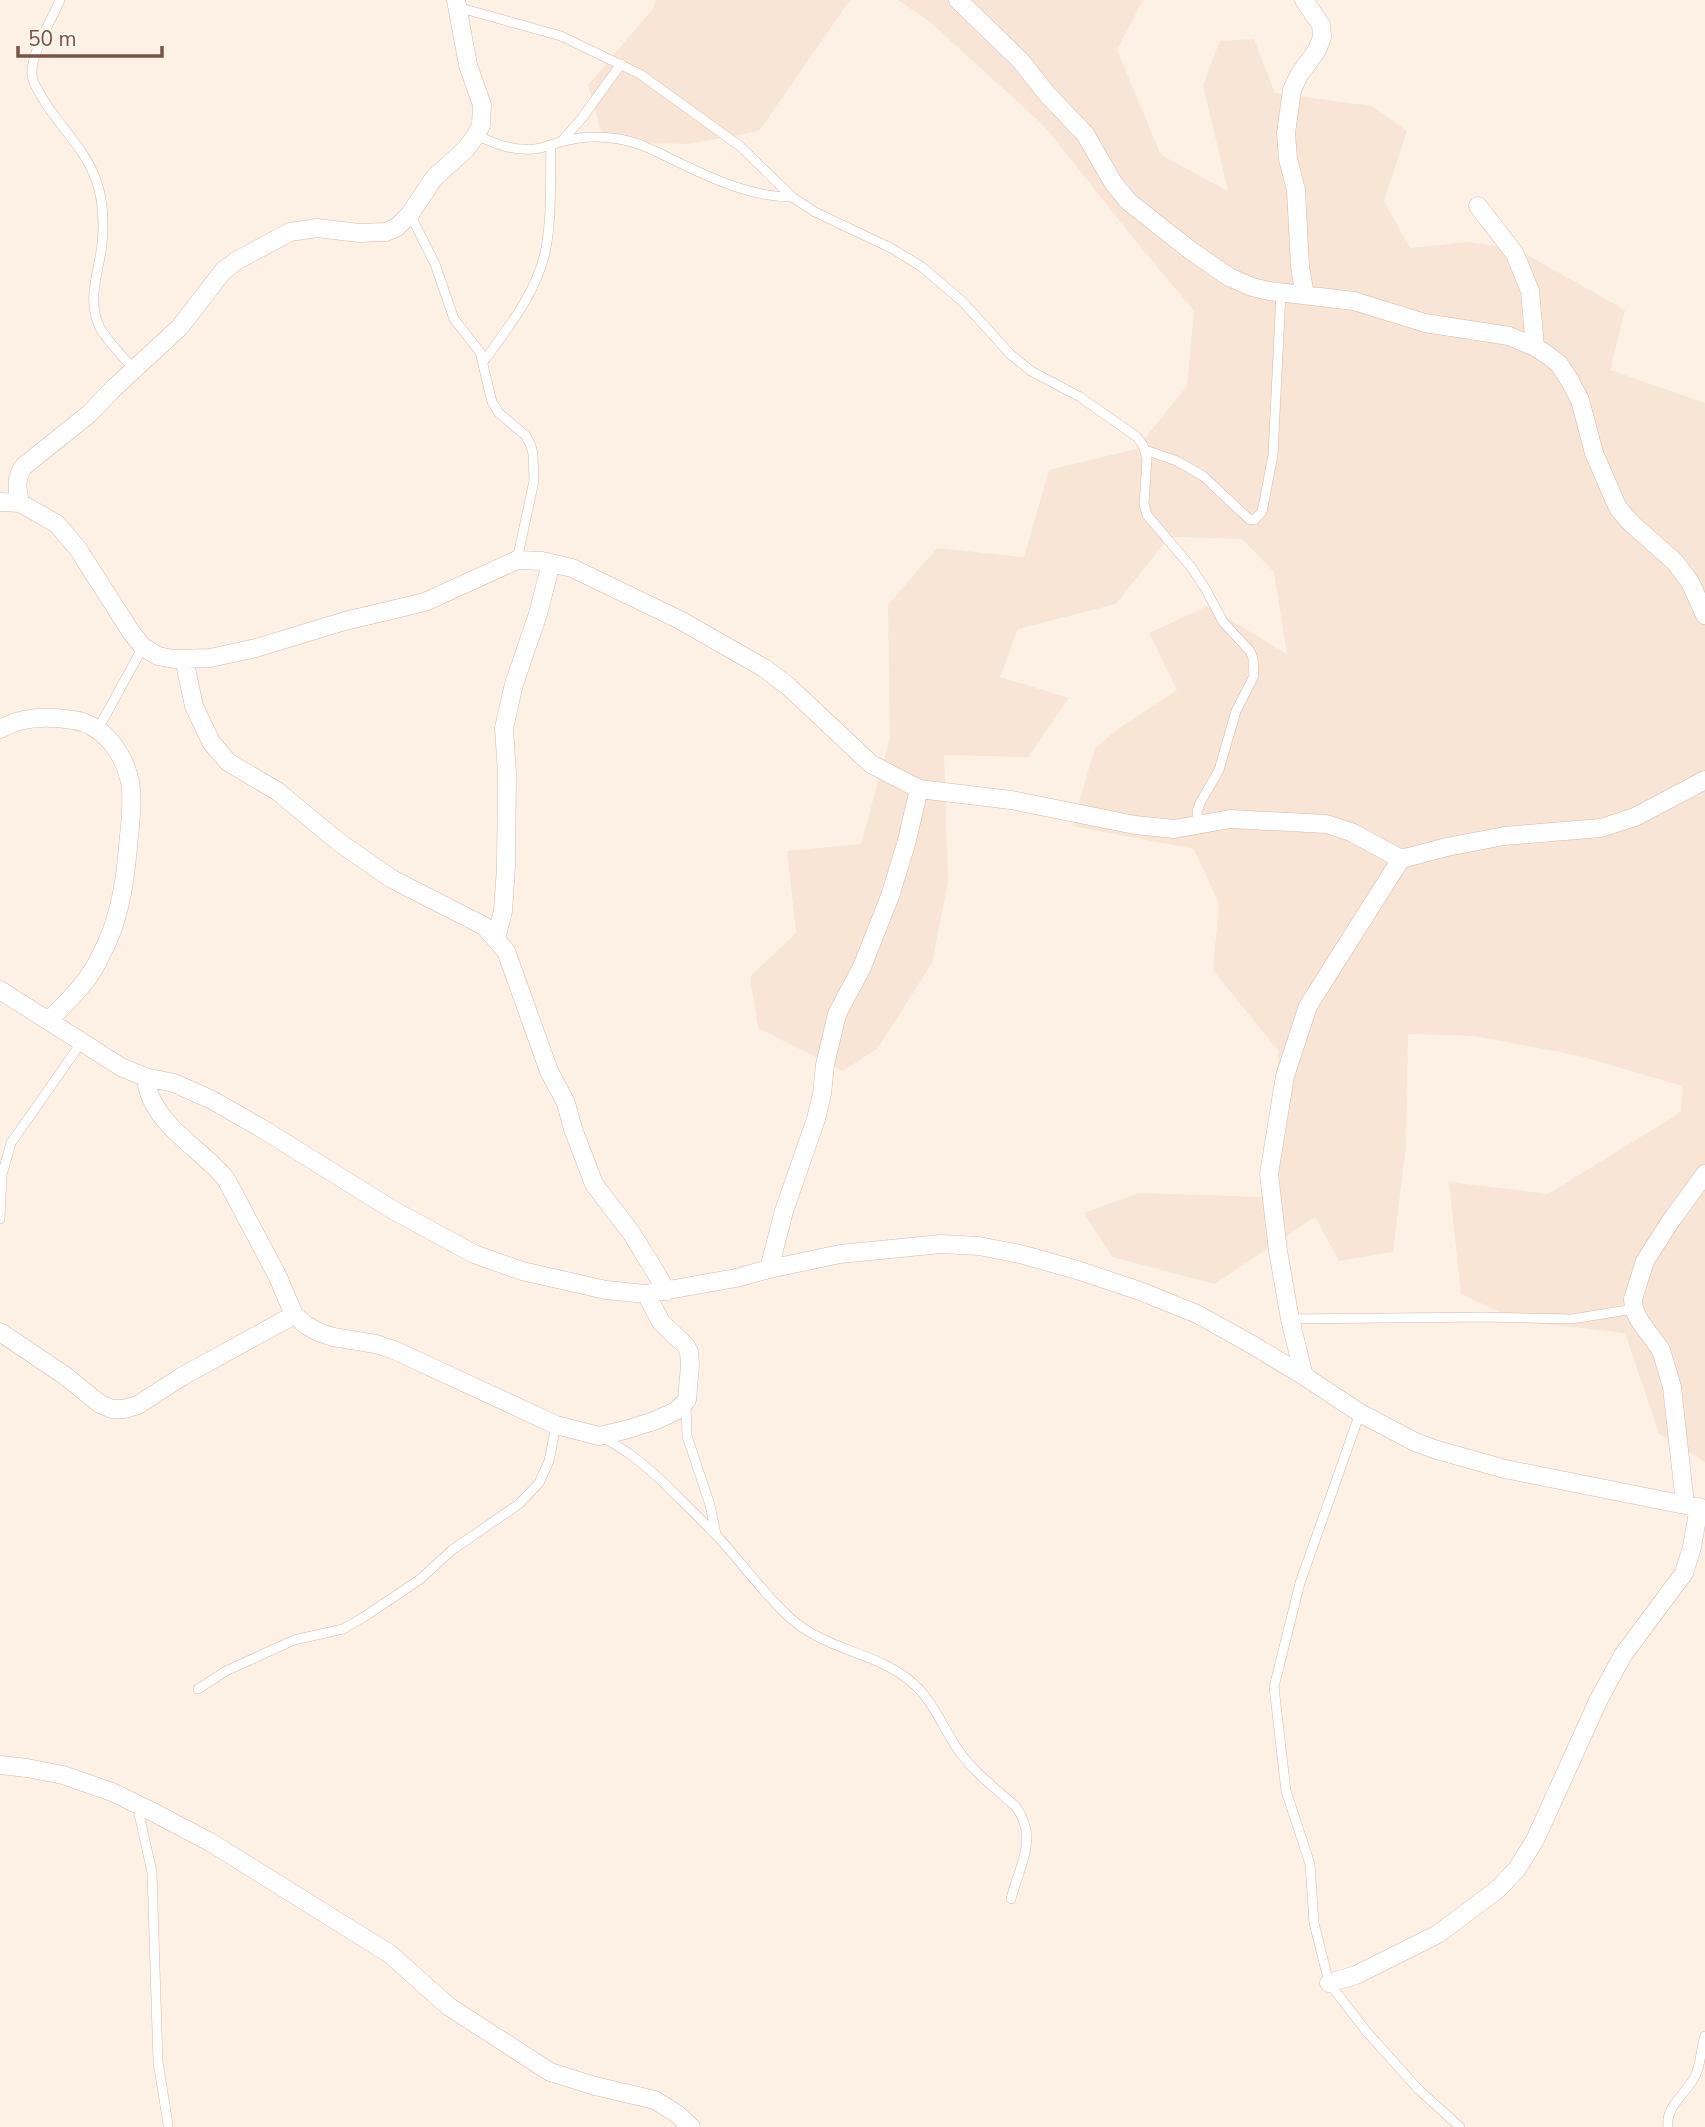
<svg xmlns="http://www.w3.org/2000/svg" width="1705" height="2127" viewBox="0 0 1705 2127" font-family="'Nunito Sans',sans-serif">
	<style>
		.residential { fill: #f8e5d5 }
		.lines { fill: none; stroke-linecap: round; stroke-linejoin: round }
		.service-casing { stroke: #d2baac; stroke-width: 10 }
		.minor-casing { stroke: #d2baac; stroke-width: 19 }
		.service { stroke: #fff; stroke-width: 9 }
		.minor { stroke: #fff; stroke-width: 18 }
	</style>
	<rect width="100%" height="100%" fill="#fdf1e5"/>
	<path class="residential" d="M656,0h194l-91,131 -71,13 -84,-2 -16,-57 64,-75z
		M898,0h245l-26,50 44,105 67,36 -25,-106 17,-44 34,-2 21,54 97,13 35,25 -23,70 26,47 59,-6 48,7 108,61 -15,60 95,33v1059l-46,-28 -34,-101 -106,-12 -58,-27 -12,-112 99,12 133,-82 1,-26 -102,-30 -105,-20 -67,-2 -2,111 -13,107 -54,9 -24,-44 -100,67 -103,-27 -28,-44 55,-20 122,4 18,-145 -66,-82 6,-66 -25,-55 -122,-23 23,-78 27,-22 55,-36 -28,-57 58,-27 80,48 -13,-82 -32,-33 -73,-2 -53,67 -98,25 -18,48 69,21 -41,59 -84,-2 4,126 -16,82 -54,85 -35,23 -85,-43 -8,-51 46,-44 -9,-82 74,-7 29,-106 -2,-133 49,-57 87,9 25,-87 87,-21 51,-63 7,-75 -56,-67 -93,-117 -115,-105z"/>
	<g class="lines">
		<defs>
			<path id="service" d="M60,0c-8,19 -30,55 -28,75 1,9 7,17 11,24 16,27 43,51 53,81 7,19 8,43 6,64 -3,29 -16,55 -2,84 9,15 22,28 34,41
				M457,7l104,29 79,38 101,73 51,50 23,15 78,37 29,18 41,35 47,52 21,17 49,26 57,40 6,8 4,14 -3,45 3,11 44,52 14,21 18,34 27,29 3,7 1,18 -18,35 -17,59 -19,33 -3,9 1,12
				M476,135c19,9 37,16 58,14 10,-1 20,-6 31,-8 17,-5 36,-5 54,-2 24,4 43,16 65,26 33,16 70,32 108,32
				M562,141l20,-23 39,-54
				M410,214l25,50 19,55 26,33 12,50 7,11 27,23 5,10 2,8 1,27 -17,79
				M483,362c25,-34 55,-71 63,-114 6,-33 4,-69 5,-103
				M1145,450l32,11 26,15 46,43 5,1 8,-8 11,-57 8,-162
				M98,729l45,-82
				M0,1219l2,-44 9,-32 70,-100
				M1290,1319l196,-2 86,2 62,-10
				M686,1405l1,31 23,69 6,29
				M1360,1413l-60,170 -26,104 12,104 24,73 4,59 15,60 37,48 53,59 41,37
				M601,1437c25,12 44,28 64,47 18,18 36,35 53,53 24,26 45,56 71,80 38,35 89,34 126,68 19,18 29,45 44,66 14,21 39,39 57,56 23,32 3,59 -5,92
				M198,1689l28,-18 68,-31 49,-11 21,-12 55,-37 33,-30 67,-46 20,-21 10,-22 7,-36
				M137,1805l15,67 6,190 10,62
				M1668,2127c-3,-22 21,-35 28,-53 5,-11 5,-26 9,-38"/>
			<path id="minor" d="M958,0l63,61 25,32 39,41 29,50 15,18 61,48 39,27 23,10 17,4 85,10 71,22 84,13 26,11 14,9 10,8 11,17 10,19 14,53 24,55 13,15 44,39 15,20 15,33
				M1304,0l17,25 1,12 -5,13 -18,25 -7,15 -6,43 2,26 8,31 4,77 5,28
				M1478,206l37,48 15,37 5,56
				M0,502l20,1 37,21 21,25 53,83 12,15 15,9 16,3 36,-1 46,-10 89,-27 80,-19 92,-42 25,1 30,7 108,52 84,48 24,18 83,78 48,25 -13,55 -16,52 -28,71 -25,47 -12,51 -3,29 -6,25 -32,92 -15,58
				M20,503c-3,-13 -5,-26 4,-37l65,-52 25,-26 66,-61 43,-56 13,-10 54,-29 27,-4 42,5 27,-1 11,-5 13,-13 24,-36 32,-29 10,-14 5,-10 1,-20 -14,-40 -12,-65
				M184,659l10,47 17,36 17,20 49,29 63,52 52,36 92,47 22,25 43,120 17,32 7,26 21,55 38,50 35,57
				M0,729c22,-13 48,-13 73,-9 30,4 51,33 57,62 3,17 1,36 -1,54 -3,37 -7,74 -23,109 -5,9 -9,20 -15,28 -11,18 -29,33 -42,48
				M919,789l92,11 124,25 39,4 56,-10 96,5 25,8 50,27
				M496,939l7,-28 3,-44 1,-94 -3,-45 10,-44 24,-70 13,-51
				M0,990l121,77 24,10 29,6 38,17 49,28 132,82 46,25 35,19 48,17 84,19 40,4 90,-16 33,-9 71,-15 101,-10 38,2 41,8 57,16 63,21 57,23 52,29 55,33 56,37 55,29 22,8 68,19 200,40
				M145,1077c2,7 3,14 6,21 15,34 52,53 75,81l52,98 16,38 12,10 12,7 15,5 43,7 18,6 162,75 43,11 26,-6 29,-9 22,-10 11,-11 3,-35 -1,-13 -3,-6 -25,-24 -15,-28
				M0,1332l64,43 36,29 12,5h12l14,-4 43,-28 113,-62
				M1304,1376l-14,-57 -12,-68 -9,-77 16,-98 23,-70 93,-147 46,-12 57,-11 97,-8 34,-11 70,-37
				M1685,1504l-13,-117 -11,-37 -22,-30 -5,-11 -1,-10 12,-38 27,-42 33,-45
				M0,1765l27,3 36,7 49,17 39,19 59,31 180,112 58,52 102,66 45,14 60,14 22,14 14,13
				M1329,1983l27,-8 82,-41 60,-45 19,-20 18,-29 64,-141 24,-44 61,-82 8,-26 7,-40"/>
		</defs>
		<use href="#service" class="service-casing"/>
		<use href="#minor" class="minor-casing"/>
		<use href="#service" class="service"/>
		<use href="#minor" class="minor"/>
	</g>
	<path d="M18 46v10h144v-10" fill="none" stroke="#785448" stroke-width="3.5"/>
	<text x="28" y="46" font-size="21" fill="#785448" stroke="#fff6ec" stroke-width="5" paint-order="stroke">50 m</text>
</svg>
